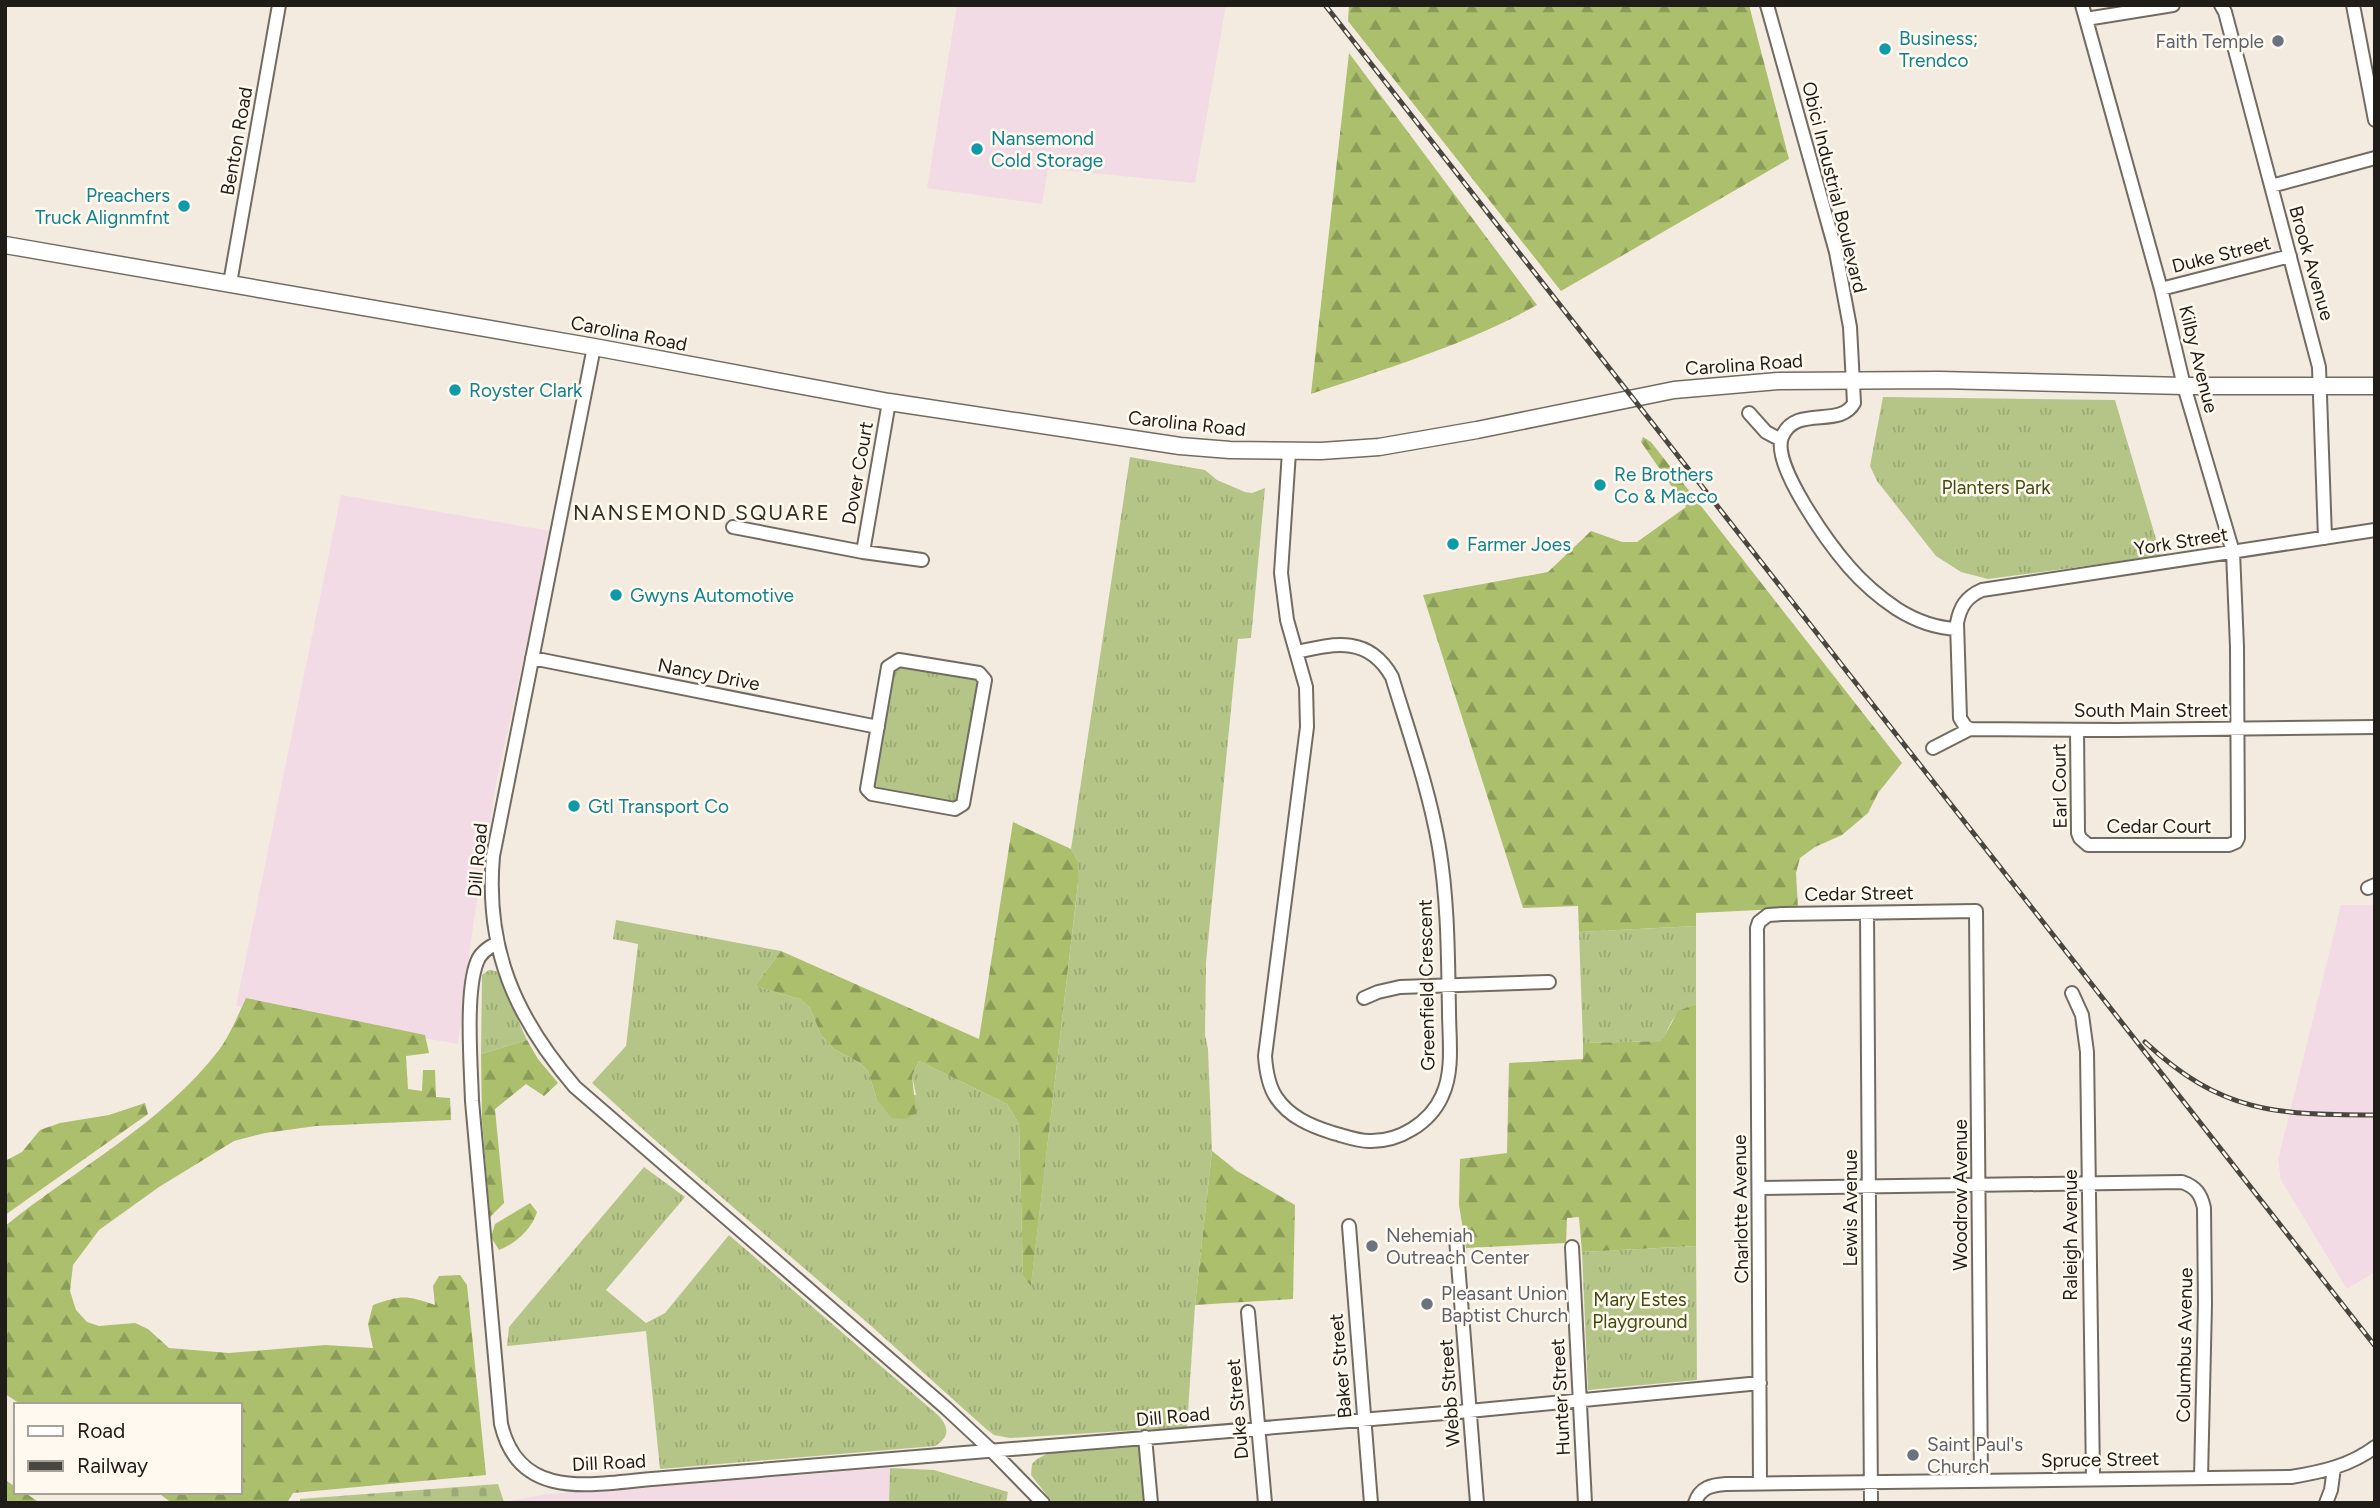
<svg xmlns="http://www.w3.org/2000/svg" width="2380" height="1508" viewBox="0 0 2380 1508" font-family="Figtree,sans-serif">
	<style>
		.industrial { fill: #f3dbe5 }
		.grass { fill: url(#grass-tufts) }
		.forest { fill: url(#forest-firs) }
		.cemetery { fill: url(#cemetery-stones) }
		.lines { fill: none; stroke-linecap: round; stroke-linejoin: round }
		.minor-casing { stroke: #726b61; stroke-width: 16 }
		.major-casing { stroke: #726b61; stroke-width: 19 }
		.minor { stroke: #fff; stroke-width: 12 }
		.major { stroke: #fff; stroke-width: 16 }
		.rail-casing { stroke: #494640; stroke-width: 5 }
		.rail { stroke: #fff9ef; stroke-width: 2.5; stroke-dasharray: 8; stroke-linecap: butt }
		.worship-dot { fill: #6b7280; stroke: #fff9ef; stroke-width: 2.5 }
		.culture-dot { fill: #0f9aa8; stroke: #fff9ef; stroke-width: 2.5 }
		.labels { text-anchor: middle; stroke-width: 5; stroke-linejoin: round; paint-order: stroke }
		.culture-label { font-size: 19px; fill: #0d838f; stroke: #fff9ef; text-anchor: start }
		.worship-label { font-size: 19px; fill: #5b616d; stroke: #fff9ef; text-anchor: start }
		.street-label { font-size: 19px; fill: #201d19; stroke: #fff9ef }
		.park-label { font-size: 19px; fill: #414d10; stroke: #fff9ef }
		.neighbourhood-label { font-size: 21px; letter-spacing: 2px; fill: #332d24; stroke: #fff9ef }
	</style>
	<defs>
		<pattern id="grass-tufts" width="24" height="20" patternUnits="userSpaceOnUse" patternTransform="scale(1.75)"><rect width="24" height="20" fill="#b5c587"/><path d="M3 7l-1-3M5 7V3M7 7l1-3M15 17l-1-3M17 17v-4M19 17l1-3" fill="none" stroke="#9ba974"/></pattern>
		<pattern id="forest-firs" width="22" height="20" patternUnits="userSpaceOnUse" patternTransform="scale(1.75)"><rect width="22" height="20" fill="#abbf6c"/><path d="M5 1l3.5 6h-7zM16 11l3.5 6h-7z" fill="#8b9b58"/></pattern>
		<pattern id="cemetery-stones" width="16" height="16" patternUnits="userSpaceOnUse" patternTransform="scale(1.75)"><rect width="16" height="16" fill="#b5c587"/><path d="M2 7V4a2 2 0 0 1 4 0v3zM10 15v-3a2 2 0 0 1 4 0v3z" fill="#9ba974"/></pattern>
	</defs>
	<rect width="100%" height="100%" fill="#f3ebdf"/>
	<path class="industrial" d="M957,5h269l-31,178 -147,-14 -6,35 -115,-16z
		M341,495l210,36 -55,254 -22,134 -16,125 -222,-38z
		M2341,905h34v367l-28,17 -66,-109 -3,-20z
		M890,1468l-1,35h-392l52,-9z"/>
	<path class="grass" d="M1883,397l232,3 46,156 -173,23 -27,-7 -25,-16 -59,-75 -7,-15z
		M1130,457l75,13 12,10 28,12 7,1 13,-5 -14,150 -13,1 -32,323 -1,73 3,14 4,102 -17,154 -8,122 -177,11 -16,-3 -9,-7 -116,-104 -221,-190 -56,-51 34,-37 12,-102 -25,-5 3,-19 165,31 -26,35 45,13 10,9 11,27 13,14 26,14 8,8 9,29 39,-5 -4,-19 7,-15 88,43 12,20 4,152 8,9 47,-401v-23l-7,-12z
		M896,665l85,16 -23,123 -85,-16z
		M1696,926v78c-23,9 -24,15 -33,37l-80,2 -4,-111z
		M489,970l7,1c11,16 21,49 31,69l-46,14 1,-79z
		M644,1167l41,30 -79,93 40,33 19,-10 64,-78 210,181c10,12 11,21 -4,30l-275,23 -14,-138 -139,15 2,-19z
		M1696,1246l1,134 -109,10 -6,-138z
		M1139,1445l5,58h-91l-22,-28 1,-11c17,-21 80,-17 107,-19z
		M890,1468l44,2 74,22 -2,11h-117z"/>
	<path class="forest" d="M1349,5h400l40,154 -228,132 -213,-270z
		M1349,53l188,252c-71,40 -149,63 -226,89z
		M1643,437l8,5 251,321 -24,30 -10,20 -26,22 -27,12 -15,11 -4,15 2,35 -102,5v13l-117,6 -1,-26 -55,2 -100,-313 125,-23 43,-41 31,11h15l49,-35 -45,-65z
		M1013,822l58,27 7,12v22l-47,403 -8,-10 -4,-152 -12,-20 -88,-43 -7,15 4,37 -10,6 -14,-1 -15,-18 -9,-29 -8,-8 -26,-14 -13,-14 -11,-27 -10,-9 -45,-13 26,-35 198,88z
		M246,998l179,37 4,18 -23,3 2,33 14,2 1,-21h12l1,27 14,1 1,22 -135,6 -51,7 -31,8 -75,46 -60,43 -26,35 -3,26 6,19 11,12 12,4 36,-3 13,6 21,19 60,5 96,-8 48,3 -5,-24 5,-19c28,-10 34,-10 62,0l-2,-19 6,-10 21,-1 7,10 19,190 -193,18 -6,10h-115l-15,-11h83v-87h-218l-17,-11v-168c72,-58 157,-102 214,-176 11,-15 19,-35 27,-52z
		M1696,1004v242l-114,6 -3,-35 -12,1 -1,25 -100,5 -7,-43 1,-46 47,-6 2,-90 74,-4v-16l79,-2 16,-30z
		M527,1040l11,19 20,24 -14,13 -18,-12 -31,25 9,94 -14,14 -8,-97 -1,-66z
		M145,1103l3,11 -143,101v-54l17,-9 18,-22 20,-7 49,-8z
		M1212,1151l25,20 58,34 -2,94 -98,6z
		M530,1203l7,9c-5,17 -22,32 -38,38l-8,-13 4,-13z
		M5,1480l11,7v5h8l16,11h-35z"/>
	<path class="cemetery" d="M498,1484l6,18 -204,1v-4z"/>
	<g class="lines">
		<defs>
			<path id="minor" d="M1767,5l69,247 14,75 4,76c-14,26 -59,1 -72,34 -11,28 48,108 67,130 14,16 30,30 48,42 19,12 38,19 60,20
				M2221,5l4,7 94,355 6,171
				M2353,5l22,115
				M2086,19l87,-14
				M2271,186l104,-28
				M230,283l49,-278
				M2161,289l129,-33
				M594,347l-101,509c-8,93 22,161 82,231l371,321 45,42 52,53
				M1749,413l17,19 15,8
				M1289,452l-8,121 6,47 19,67 1,40 -42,329c1,14 3,29 11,41 13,20 35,29 57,36 12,3 24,8 36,8 30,1 61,-18 73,-45 12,-25 7,-58 7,-85 -1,-54 -1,-111 -10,-164 -10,-58 -30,-114 -47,-170 -23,-41 -56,-34 -95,-25
				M733,527l130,25 59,8
				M863,552l26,-150
				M532,658l346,69
				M899,660l80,13 6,7 -22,124 -8,5 -83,-15 -5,-5 21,-122z
				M1970,729l-5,-3 -5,-8 -3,-95c3,-16 9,-26 25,-33l393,-60
				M2077,730l1,103 2,5 8,7h141l7,-3 2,-4 -1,-191 -4,-95 -49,-166 -23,-97 -79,-284
				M1933,748l37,-19 147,1 258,-3
				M2368,888l7,-3
				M1867,913l4,590
				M497,943c-8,4 -17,10 -20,19 -12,30 -6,104 -5,139l29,323c19,82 100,58 163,54l805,-67 291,-28
				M2072,993l10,22 5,37 6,426
				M1364,998l14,-6 22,-5 149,-5
				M1760,1188l422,-6c14,5 19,12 22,26l1,96 -4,174
				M1349,1226l22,277
				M1456,1238l21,265
				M1572,1247l13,256
				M1248,1312l17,191
				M1145,1437l6,66
				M1760,1483l-3,-555 2,-6 9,-7 15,-1 193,-3 5,569
				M1695,1503c5,-16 17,-18 31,-19l565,-7c30,-5 59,-11 84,-30
				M2326,1503l5,-13 3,-22"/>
			<path id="major" d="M5,245l589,102 295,55 291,44 50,4 91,1 58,-4 98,-17 197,-40 104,-9 161,-1 245,6h191"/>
		</defs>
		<use href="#minor" class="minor-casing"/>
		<use href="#major" class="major-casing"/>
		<use href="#minor" class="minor"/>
		<use href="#major" class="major"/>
		<defs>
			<path id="rail" d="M1325,5l1050,1341
				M2145,1042c76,71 131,73 230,73"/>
		</defs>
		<use href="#rail" class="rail-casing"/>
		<use href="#rail" class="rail"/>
	</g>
	<g class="worship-dot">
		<circle cx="2278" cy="41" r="7"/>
		<circle cx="1372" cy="1246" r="7"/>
		<circle cx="1427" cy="1304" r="7"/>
		<circle cx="1913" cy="1455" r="7"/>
	</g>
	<g class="culture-dot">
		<circle cx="1885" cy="49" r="7"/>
		<circle cx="977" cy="149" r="7"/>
		<circle cx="184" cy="206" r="7"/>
		<circle cx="455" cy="390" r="7"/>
		<circle cx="1600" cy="485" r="7"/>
		<circle cx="1453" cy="544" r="7"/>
		<circle cx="616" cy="595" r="7"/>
		<circle cx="574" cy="806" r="7"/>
	</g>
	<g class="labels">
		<g class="culture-label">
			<text x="1899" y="45">Business;<tspan x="1899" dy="22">Trendco</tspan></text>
			<text x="991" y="145">Nansemond<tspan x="991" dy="22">Cold Storage</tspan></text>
			<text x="170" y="202" text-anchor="end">Preachers<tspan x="170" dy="22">Truck Alignmfnt</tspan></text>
			<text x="469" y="397">Royster Clark</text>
			<text x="1614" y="481">Re Brothers<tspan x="1614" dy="22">Co &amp; Macco</tspan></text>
			<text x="1467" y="551">Farmer Joes</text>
			<text x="630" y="602">Gwyns Automotive</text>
			<text x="588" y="813">Gtl Transport Co</text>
		</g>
		<g class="worship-label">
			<text x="2264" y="48" text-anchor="end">Faith Temple</text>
			<text x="1386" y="1242">Nehemiah<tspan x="1386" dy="22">Outreach Center</tspan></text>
			<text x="1441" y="1300">Pleasant Union<tspan x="1441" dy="22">Baptist Church</tspan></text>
			<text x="1927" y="1451">Saint Paul's<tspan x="1927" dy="22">Church</tspan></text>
		</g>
		<g class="street-label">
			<text transform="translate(236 141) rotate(-80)" y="7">Benton Road</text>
			<text transform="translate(1835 187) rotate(76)" y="7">Obici Industrial Boulevard</text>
			<text transform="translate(2221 254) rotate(-14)" y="7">Duke Street</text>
			<text transform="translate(2312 263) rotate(74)" y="7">Brook Avenue</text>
			<text transform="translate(629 333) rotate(11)" y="7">Carolina Road</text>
			<text transform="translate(2199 359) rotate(76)" y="7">Kilby Avenue</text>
			<text transform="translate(1744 364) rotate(-4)" y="7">Carolina Road</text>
			<text transform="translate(1187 423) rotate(6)" y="7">Carolina Road</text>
			<text transform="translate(857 473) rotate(-80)" y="7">Dover Court</text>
			<text transform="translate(2181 541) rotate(-9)" y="7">York Street</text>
			<text transform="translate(709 674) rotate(11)" y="7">Nancy Drive</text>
			<text x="2151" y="717">South Main Street</text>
			<text transform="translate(2059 786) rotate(-91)" y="7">Earl Court</text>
			<text x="2159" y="833">Cedar Court</text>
			<text transform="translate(477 860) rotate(-85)" y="7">Dill Road</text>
			<text transform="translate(1859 893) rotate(-1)" y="7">Cedar Street</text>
			<text transform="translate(1426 985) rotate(-91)" y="7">Greenfield Crescent</text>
			<text transform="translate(1960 1195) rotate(-90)" y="7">Woodrow Avenue</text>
			<text transform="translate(1850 1208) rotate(-90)" y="7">Lewis Avenue</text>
			<text transform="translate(1740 1209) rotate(-91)" y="7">Charlotte Avenue</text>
			<text transform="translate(2070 1235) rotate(-90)" y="7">Raleigh Avenue</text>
			<text transform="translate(2184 1345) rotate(-89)" y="7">Columbus Avenue</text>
			<text transform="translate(1340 1366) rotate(-95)" y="7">Baker Street</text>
			<text transform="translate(1449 1393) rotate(-94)" y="7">Webb Street</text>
			<text transform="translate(1560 1397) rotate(-93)" y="7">Hunter Street</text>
			<text transform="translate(1237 1409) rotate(-95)" y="7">Duke Street</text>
			<text transform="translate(1173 1416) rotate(-5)" y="7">Dill Road</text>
			<text transform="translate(2100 1459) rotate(-1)" y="7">Spruce Street</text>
			<text transform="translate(609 1462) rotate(-3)" y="7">Dill Road</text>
		</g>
		<g class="park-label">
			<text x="1996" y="494">Planters Park</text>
			<text x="1640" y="1306">Mary Estes<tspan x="1640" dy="22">Playground</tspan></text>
		</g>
		<g class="neighbourhood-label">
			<text x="702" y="520">NANSEMOND SQUARE</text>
		</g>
	</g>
	<rect width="2380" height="1508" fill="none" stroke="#201d19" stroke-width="14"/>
	<rect x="14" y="1403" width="228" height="91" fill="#fff9ef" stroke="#a6a199" stroke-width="2"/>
	<rect x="28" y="1426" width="35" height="10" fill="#ffffff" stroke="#a6a199" stroke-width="2"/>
	<text x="77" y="1438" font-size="21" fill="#201d19">Road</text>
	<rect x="28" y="1461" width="35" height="10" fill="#494640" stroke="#a6a199" stroke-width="2"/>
	<text x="77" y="1473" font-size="21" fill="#201d19">Railway</text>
</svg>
